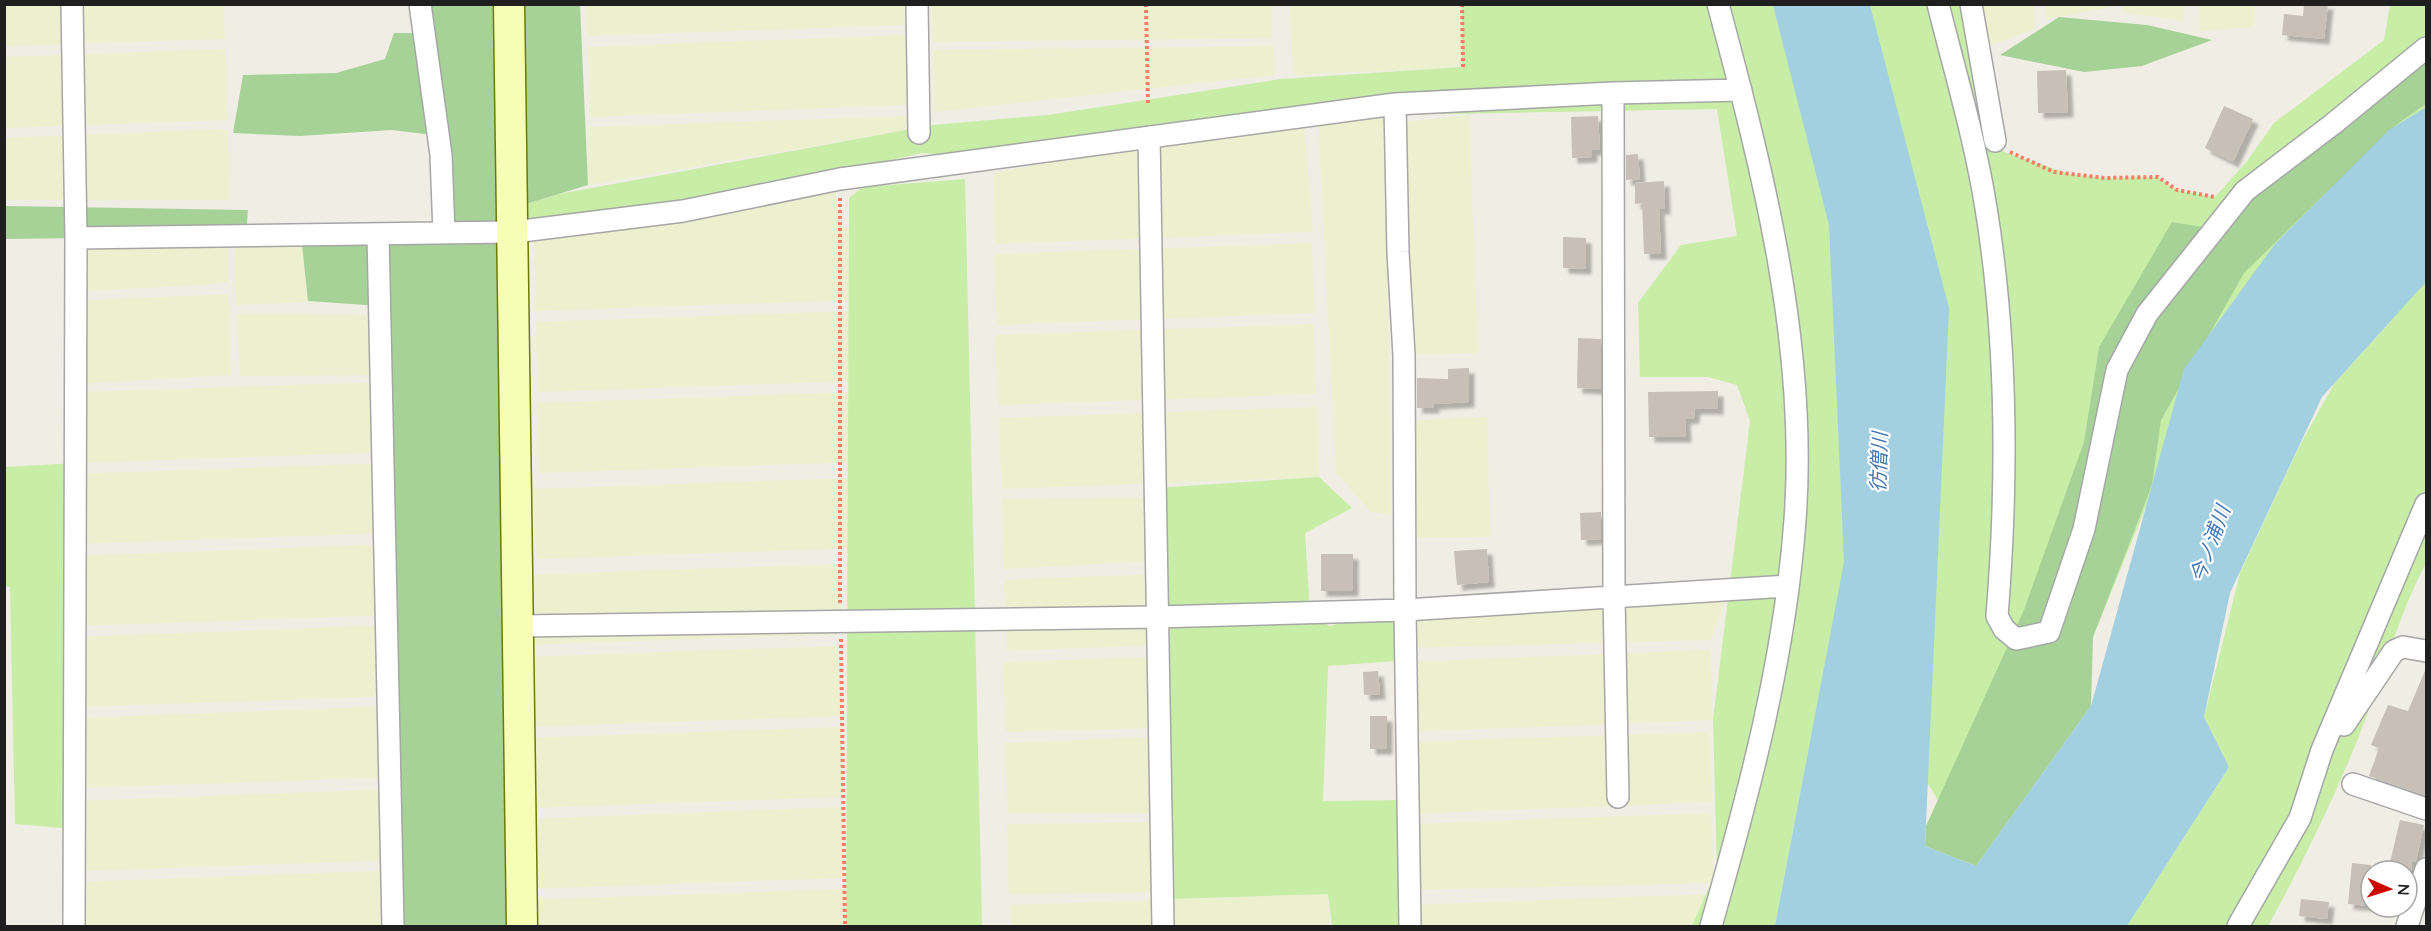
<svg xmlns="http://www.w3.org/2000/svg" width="2431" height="931" viewBox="0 0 2431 931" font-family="Quicksand,'Noto Sans JP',sans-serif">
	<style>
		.farmland { fill: #ecf0ce }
		.grass { fill: #c7eda7 }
		.forest { fill: #a6d297 }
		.water { fill: #a2d0e0 }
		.building { fill: #c8bfb7; filter: url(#shadow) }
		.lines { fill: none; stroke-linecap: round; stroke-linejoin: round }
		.street-casing { stroke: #a6a6a6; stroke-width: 24 }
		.secondary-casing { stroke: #697b00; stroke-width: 33 }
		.path { stroke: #ff7c66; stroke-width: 4; stroke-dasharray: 3 3; stroke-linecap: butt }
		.street { stroke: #fff; stroke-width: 21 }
		.secondary { stroke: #f6fdb5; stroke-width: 30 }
		.labels { text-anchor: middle; stroke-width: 4.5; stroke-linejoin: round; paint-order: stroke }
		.water-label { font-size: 20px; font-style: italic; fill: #4578b4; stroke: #fff }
	</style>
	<defs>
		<filter id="shadow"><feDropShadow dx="5.5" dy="5.5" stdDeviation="1.5" flood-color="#0004"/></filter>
	</defs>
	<rect width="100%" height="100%" fill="#f0ede4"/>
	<path class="farmland" d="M4,5h220l1,34 -220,7z
		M586,5h319v20l-318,11z
		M932,5h340v33l-339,4z
		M1289,5h173l1,62 -169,8z
		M1979,5h55v24l-45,17z
		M2046,5h61v3l-61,11z
		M2122,5h62l-1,16 -61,-9z
		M2200,5h55l-2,22 -54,4z
		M905,35l3,70 -318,12 -2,-70z
		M1273,46l2,29 -341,37 -1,-62z
		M225,49l3,71 -223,8 -1,-71z
		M1385,105l6,410 -20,-3 -35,-40 -18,-358z
		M1469,115l9,238 -74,2 -8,-232z
		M907,116l-1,14 -318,55 1,-58z
		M1303,116l10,116 -318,12 -2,-71z
		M228,129l1,71h-224l-1,-62z
		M835,188l5,37 11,5 3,70 -318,11 -2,-70z
		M301,235l7,67 -72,3 -1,-69z
		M228,236v47l-152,9v-54z
		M1312,243l2,70 -317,12 -3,-71z
		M228,294l3,81 -155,9v-83z
		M854,311l2,70 -318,11 -2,-70z
		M237,314l143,1 1,60 -141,1z
		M1313,324l3,70 -318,11 -3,-70z
		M387,382l2,70 -313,11v-71z
		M855,392l2,70 -318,11 -2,-70z
		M1317,407l2,70 -317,12 -3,-71z
		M1487,417l3,120 -86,1v-117z
		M388,463l3,70 -318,11 -3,-70z
		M852,478l3,70 -318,11 -3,-70z
		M1155,498l1,63 -152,8 -2,-70z
		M392,544l2,71 -318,11 -2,-70z
		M839,564l3,70 -318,11 -2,-70z
		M1156,574l4,71 -153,6 -3,-71z
		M1729,590l-18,50 -306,8 4,-38z
		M394,625l2,71 -317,11 -3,-70z
		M838,646l3,70 -318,11 -2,-70z
		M1710,650l3,70 -306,12 -2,-70z
		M1161,657l3,71 -158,4 -3,-70z
		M395,706l3,71 -318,11 -3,-70z
		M841,727l2,70 -317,11 -3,-70z
		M1709,732l3,70 -304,12 -1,-72z
		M1159,737l8,76h-159l-3,-70z
		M394,789l3,71 -318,11 -3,-70z
		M842,807l3,71 -318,11 -3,-70z
		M1711,813l3,70 -304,7 -2,-66z
		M1161,822l1,70 -153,2 -2,-70z
		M397,870l1,56h-318l-1,-44z
		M845,889l2,37h-318l-1,-26z
		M1328,894l1,32h-318l-1,-21z
		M1713,894l1,32h-304v-21z"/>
	<path class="grass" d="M1462,4l507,1 24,143 76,26 36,4 53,-1 19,13 38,7 32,-36 27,-38 110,-83 6,-35h36v558c-30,57 -45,119 -69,178 -26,64 -56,125 -89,185h-141l102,-159 -25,-50 36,-144 60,-128 34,-61 57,-63 -167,-6 -131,322 -117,229 -47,-81 -117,-54 -37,195h-83l25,-57 -4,-149 37,-299 -13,-36 -29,-8h-68l-2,-74 43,-58 56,-9 -20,-127 -428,8 -304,41 -63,-5 -269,61 -139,18 -1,-24 46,-14 374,-69 115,-10 233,-36 181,-12z
		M965,179l17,747h-136l3,-728 14,-11z
		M76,463l-2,366 -59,-5 -5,-237 -5,-1v-119z
		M1319,477l33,31 -47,25 5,79 19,14 76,-16 -9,51 -68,5 -5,135 85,-1 -5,126h-71l-4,-32 -156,5 -17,-411z"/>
	<path class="forest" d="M420,5h160l8,180 -75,23 -3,718h-113l-17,-620 -72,-5 -7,-66 143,-2 -10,-98 -43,-5 -91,6 -67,-3 10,-58 93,-2 49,-14 9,-26h29z
		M2059,17l88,8 65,15 -70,26 -58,6 -84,-17z
		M2426,48v56l-30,21 -152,148 -83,147 -9,65 -59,152 -2,69 -115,160 -51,-20 1,-20 98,-216 60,-168 15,-95 73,-125 42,7z
		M5,206l243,4 -2,26 -241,3z"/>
	<path class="water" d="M1773,5h97l79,303 -24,538 51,20 115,-160 93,-337 91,-125 114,-114 37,-23v175l-104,115 -92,196 -26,124 25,50 -102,159h-352l69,-364 -15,-337z"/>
	<path class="building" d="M2304,4h24l-4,35 -42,-4 2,-21 19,2z
		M2066,70l2,42 -30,1 -1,-42z
		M2224,106l29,13 -20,43 -28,-14z
		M1598,116l2,34h-8v7l-20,1 -1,-41z
		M1638,154l2,25 -14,1v-25z
		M1664,181l1,28h-6l2,45h-17l-2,-51 -7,1v-21z
		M1563,237l23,1v31l-23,-1z
		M1578,338l23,1v50l-24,-1z
		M1469,368v34l-35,2v4h-17v-30l31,1v-10z
		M1718,391v18h-23l-1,9 -9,1 1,18h-37l-1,-45z
		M1601,512v27l-20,1 -1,-27z
		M1487,549l2,33 -32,3 -3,-34z
		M1321,554h32v37h-32z
		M2427,666v130l-58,-20 10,-28 -8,-3 17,-40 20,6z
		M1378,671l2,23 -16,1 -1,-23z
		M1370,716h17v33h-17z
		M2400,820l24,5 -8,36 -4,1 -1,9h-23z
		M2352,863l19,2v41l-23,-2z
		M2301,899l28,3 -2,17 -28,-3z"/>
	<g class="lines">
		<defs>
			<path id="street" d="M72,4l4,234 -2,688
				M420,4l21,151 3,78
				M917,4l2,129
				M1938,4c17,68 37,135 48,204 22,136 22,272 11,408l7,13 12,10 33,-7 35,-103 33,-159 30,-56 98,-123 88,-67 93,-76
				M1971,4l24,137
				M1613,93l1,504 4,200
				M1395,104l3,148 6,103 1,255 5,316
				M1149,137l14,789
				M378,234l15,692
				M76,238l438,-6 169,-21 157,-32 555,-75 218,-11 128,-3
				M520,626l637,-9 248,-7 382,-24
				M2344,725l50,-74 9,-4 23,4
				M2353,784l73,25
				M1711,926c38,-133 74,-267 84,-406 13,-175 -32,-348 -77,-516
				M2238,926l62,-108 22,-68 104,-246
				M2407,926l19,-57"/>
			<path id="secondary" d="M509,4l13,922"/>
		</defs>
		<use href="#street" class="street-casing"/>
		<use href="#secondary" class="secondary-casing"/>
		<path class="path" d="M1146,4l2,99
			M1462,4l1,63
			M2010,152l44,20 51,6 53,-1 19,13 38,7
			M840,198v406
			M841,639l4,287"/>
		<use href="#street" class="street"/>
		<use href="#secondary" class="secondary"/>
	</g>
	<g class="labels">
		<g class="water-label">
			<text transform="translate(1879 462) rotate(-88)" y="7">彷僧川</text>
			<text transform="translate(2210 544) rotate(-70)" y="7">今ノ浦川</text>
		</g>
	</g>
	<rect width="2431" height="931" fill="none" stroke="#1f1f1f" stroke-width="12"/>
	<g transform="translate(2389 889) rotate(93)"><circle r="28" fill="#ffffff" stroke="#a5a5a5" stroke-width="1.5"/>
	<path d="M0-4.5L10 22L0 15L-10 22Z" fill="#cd0800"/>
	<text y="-9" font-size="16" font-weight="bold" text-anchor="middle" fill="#1f1f1f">N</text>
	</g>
</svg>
